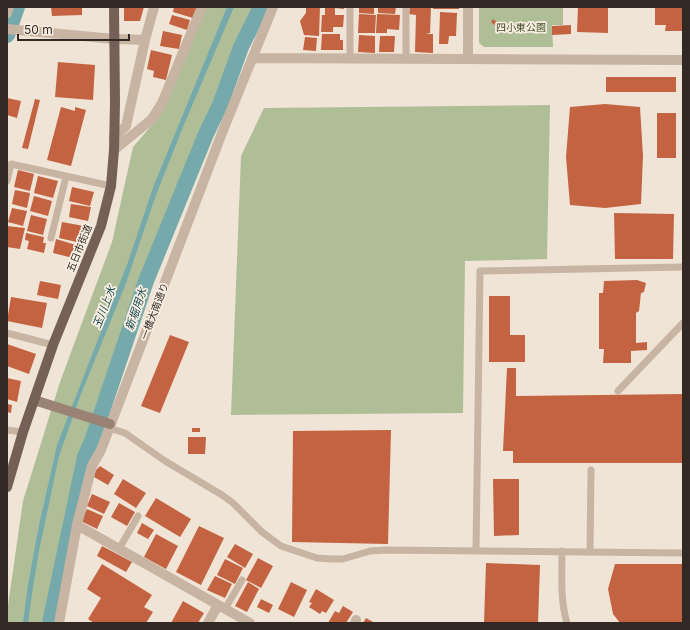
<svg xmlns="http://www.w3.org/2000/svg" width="690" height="630" viewBox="0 0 690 630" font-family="Inter,'Noto Sans JP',sans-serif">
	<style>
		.green { fill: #b0be97 }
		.water { fill: #76a9ac }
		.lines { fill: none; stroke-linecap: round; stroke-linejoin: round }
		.canal { stroke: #76a9ac; stroke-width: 16 }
		.building { fill: #c36341 }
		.lane { stroke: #c7b4a3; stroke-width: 7 }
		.street { stroke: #c7b4a3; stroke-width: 10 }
		.secondary { stroke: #9a8375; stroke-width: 10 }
		.primary { stroke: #746056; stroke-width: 10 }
		.labels { text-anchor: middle; stroke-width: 3.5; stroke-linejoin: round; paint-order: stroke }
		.park-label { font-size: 10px; fill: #414f29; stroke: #f8eee2 }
		.street-label { font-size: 10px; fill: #322925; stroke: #f8eee2 }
		.water-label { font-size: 11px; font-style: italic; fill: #1c4d52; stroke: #f8eee2 }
	</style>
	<rect width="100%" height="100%" fill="#f0e4d6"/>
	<path class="green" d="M204,7h63l-22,46 -76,180 -82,225 -16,68 -18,97h-46v-11l16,-111 37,-119 52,-140 21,-95 25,-29z
		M479,7h84v18h-11l1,22h-69l-5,-4z
		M550,105l-3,154 -82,2 -2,152 -232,2 10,-259 23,-48z"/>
	<path class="water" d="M227,7h7l-51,120 -27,68 -31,91 -44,108 -22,62 -20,95 -6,36 -5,36h-5l5,-38 11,-60 18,-80 71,-183 26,-77z"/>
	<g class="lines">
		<path class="canal" d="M7,35l10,-28
			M50,623l35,-166 7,-16 54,-160 60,-147 14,-29 21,-58 20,-40"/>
	</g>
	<path class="building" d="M51,7h31v8l-30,1z
		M124,7h20l-4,14h-16z
		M174,7h23l-4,11 -20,-6z
		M306,7h14l-1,29 -15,-1 -4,-14 6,-8z
		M325,7h19v2l-9,-1v7h9l-1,12h-10v5h-12l1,-17h3z
		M359,7h15v7l-15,-1z
		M378,7h18l-1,7 -17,-1z
		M410,7h21l-1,26 -4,1h7v19l-18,-1 1,-37 -7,-1z
		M433,7h26v2h-26z
		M578,7h30v26l-31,-1z
		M655,7h28v24h-18l1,-6h-11z
		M440,12l17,1 -1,23h-7l-1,8h-9z
		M359,14l17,1 -1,18h-17z
		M377,14l23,1 -1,15 -12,-1v4h-11z
		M172,15l18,5 -3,10 -18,-6z
		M493,19l6,5 -2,3 -6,-5z
		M571,25v9l-19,1v-9z
		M163,31l19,4 -3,14 -19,-3z
		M322,34h18v6h3v10h-22z
		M359,35l16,1v17l-17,-1z
		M380,36h15l-1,16h-15z
		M305,37l12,1 -1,13 -13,-1z
		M151,50l21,5 -6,25 -13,-3 1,-6 -7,-2z
		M58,62l37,3 -2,35 -38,-3z
		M606,77h70v15h-70z
		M7,98l14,3 -4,17 -10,-3z
		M35,99l5,1 -12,49 -6,-1z
		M605,104l35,3 3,49 -2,48 -36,4 -35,-3 -4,-48 4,-50z
		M61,107l14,4v-4l11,3 -15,56 -24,-6z
		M657,113h19v45h-19z
		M18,170l16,4 -4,17 -16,-4z
		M38,176l20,5 -5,17 -19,-5z
		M72,187l22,5 -4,14 -21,-5z
		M15,190l15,3 -3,15 -15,-4z
		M34,196l18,5 -4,15 -18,-5z
		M71,204l20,3 -3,14 -19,-4z
		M12,208l15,3 -4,15 -15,-4z
		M614,213l60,1 -1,45h-58z
		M31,215l16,4 -4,16 -16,-4z
		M62,222l22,4 -3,17 -22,-5z
		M7,226l18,2 -5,21 -13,-2z
		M26,233l18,4 -1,6h3l-2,10 -17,-4 2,-8 -4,-1z
		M56,239l20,6 -3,13 -20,-5z
		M637,280l9,3 -2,9 -3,1 -2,18 -3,2v30l11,-1v8l-16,1v12h-28l1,-14h-5v-56h4l1,-12z
		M40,281l21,4 -3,14 -21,-4z
		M489,296h21v39h15v27h-36z
		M11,297l36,6 -5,25 -35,-7z
		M170,335l19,7 -29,71 -19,-7z
		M7,344l29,10 -7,20 -22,-8z
		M507,368h9v28l167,-2v69h-170v-12h-10z
		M7,378l14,3 -4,21 -10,-3z
		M7,404l5,1 -1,8 -4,-1z
		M192,428h8v4h-8z
		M391,430l-3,114 -96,-2 1,-111z
		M188,437h18l-1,17h-17z
		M100,466l14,9 -6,10 -14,-8 1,-6z
		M123,479l23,14 -10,15 -22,-14z
		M493,479h26v56l-25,1z
		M92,494l18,8 -6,12 -17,-8z
		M156,498l35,21 -11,18 -35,-21z
		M119,503l16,9 -8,14 -16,-9z
		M87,509l16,7 -6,13 -16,-8z
		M142,523l12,7 -6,9 -11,-6z
		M199,526l25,12 -23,47 -25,-13z
		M156,534l22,12 -12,23 -22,-12z
		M235,544l18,10 -8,14 -18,-11z
		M102,546l30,16 -6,10 -29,-16z
		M258,558l15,8 -12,22 -15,-8z
		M225,559l18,9 -8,16 -18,-9z
		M486,563l54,2 -2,58h-54z
		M102,564l50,31 -8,12 9,5 -7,11h-52l-6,-4 13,-21 -14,-9z
		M615,564h68v59h-63l-7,-9 -5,-25z
		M215,576l17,8 -7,14 -18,-8z
		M248,582l11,7 -12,23 -12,-6z
		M291,582l16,8 -13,27 -16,-8z
		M316,589l18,11 -8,13 -4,-2 -2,3 -11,-7 3,-4 -3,-1z
		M261,599l12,6 -4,8 -12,-6z
		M183,601l21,12 -6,10h-27z
		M343,606l10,6 -7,11h-18l7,-12 4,2z
		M366,618l9,5h-12z"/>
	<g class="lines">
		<path class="lane" d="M350,7v52
			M406,58v-51
			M7,181l4,-17 100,22
			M51,238l15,-61
			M7,333l46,12
			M618,391l65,-68
			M109,428l16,5 40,28 57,34 11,8 29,29 19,14 36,12 15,1h11l27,-8 16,-1 297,3
			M7,430l16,2
			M119,549l19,-33
			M476,551l4,-280 203,-4
			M562,551c0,24 -2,49 5,72
			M590,551l1,-81
			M225,609l17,-29"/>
		<path class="street" d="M7,13l2,-6
			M7,29l107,10 31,1 9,-33
			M252,58l431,2
			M468,58v-51
			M114,138l12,-12 19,-86
			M114,150l38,-31 10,-16 40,-96
			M77,525l173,98
			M59,623l18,-98 15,-59 9,-16 121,-317 51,-126
			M208,623l10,-18
			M355,623l1,-3"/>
		<path class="secondary" d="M34,400l76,24"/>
		<path class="primary" d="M7,487l16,-55 30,-87 48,-119 10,-40 3,-36 1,-48 -1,-95"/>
	</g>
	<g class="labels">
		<g class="park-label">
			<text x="521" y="31">四小東公園</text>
		</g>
		<g class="street-label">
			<text transform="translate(79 248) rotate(-68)" y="4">五日市街道</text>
			<text transform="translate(154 311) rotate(-69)" y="4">一橋大南通り</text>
		</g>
		<g class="water-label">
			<text transform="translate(104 307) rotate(-69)" y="4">玉川上水</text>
			<text transform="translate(136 309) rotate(-71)" y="4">新堀用水</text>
		</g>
	</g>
	<rect width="690" height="630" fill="none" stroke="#322925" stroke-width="16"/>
	<path d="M18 34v6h111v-6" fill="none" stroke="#322925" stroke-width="2"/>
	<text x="24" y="34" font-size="12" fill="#322925" stroke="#f8eee2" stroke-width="3" paint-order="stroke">50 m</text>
</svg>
